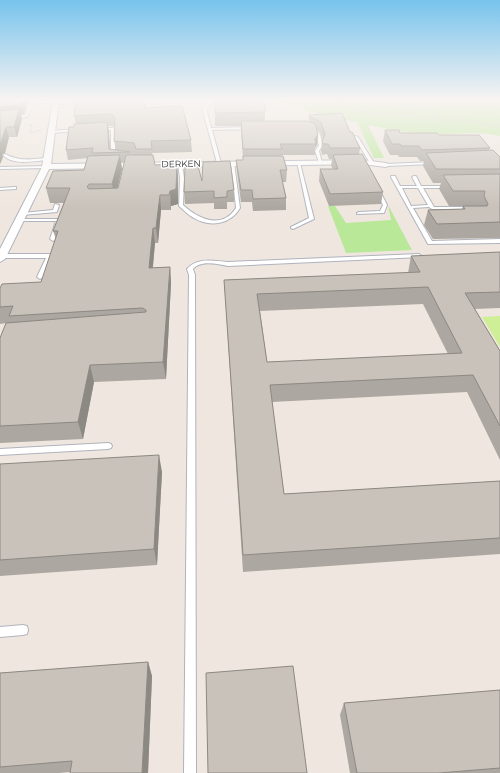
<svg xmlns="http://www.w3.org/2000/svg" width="500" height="773" viewBox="0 0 500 773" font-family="Montserrat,sans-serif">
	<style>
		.green { fill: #b9e899 }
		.pitch { fill: #ceef95 }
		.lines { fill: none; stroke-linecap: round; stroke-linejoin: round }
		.lane-casing { stroke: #afb3bd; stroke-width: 2 }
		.street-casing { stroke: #afb3bd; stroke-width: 2 }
		.path { stroke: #c8c8c8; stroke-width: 1.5; stroke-dasharray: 1.5 1; stroke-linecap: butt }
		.lane { fill: #fff; fill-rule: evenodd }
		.street { fill: #fff; fill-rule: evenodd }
		.wall { fill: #aca7a0; fill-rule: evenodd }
		.shaded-wall { fill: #8c8882 }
		.building { fill: #c8c2ba; stroke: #8c8882; fill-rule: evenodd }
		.labels { text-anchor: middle; stroke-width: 3; stroke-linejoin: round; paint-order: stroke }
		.far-street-label { font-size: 9px; fill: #2d2d2d; stroke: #fff }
	</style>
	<rect width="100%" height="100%" fill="#efe7df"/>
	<path class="green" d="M276,100h224v36c-21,-5 -41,-2 -62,-2 -23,0 -47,-4 -70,-9l16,33h-10l-17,-36 -40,-8z
		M388,205l24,45 -66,3 -18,-47h7l11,17 45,-3z"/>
	<path class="pitch" d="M500,316v31l-18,-30z"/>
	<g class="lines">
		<defs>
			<path id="lane" d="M216,100h18l-20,2 -8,6 5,20 40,-1 2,1 -2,1 -39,1 9,33 -2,1 -2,-1 -15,-55 6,-6z
				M32,101h24l2,1 -2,1h-22l-7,14 -27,3v-2l25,-3z
				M83,103l1,2 -28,2 -2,-1z
				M98,128h15l2,1v26h2v2h-4l-2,-1v-26h-13z
				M310,128h2l7,4 4,13 -4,6 3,12 -3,-1 -4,-11 4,-6 -4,-12 -5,-3z
				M78,129v2h-1l-26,2 -2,-1 2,-1z
				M355,136l3,1 16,26 -1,1 -3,-1 -16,-26z
				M5,154c16,8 25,5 42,4l2,1 -2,1c-14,1 -33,6 -44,-5z
				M231,162l3,1 6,45c-9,16 -30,20 -46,10 -6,-3 -10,-8 -15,-12l1,-28 -2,-14 2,-1 2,1 2,14 -1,27c15,14 39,25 53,3z
				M297,162l3,1 14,56 -21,10 -2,-1v-1l18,-9z
				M433,162v2h-1l-46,2 -2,-1 2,-1z
				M47,166l1,1 -2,1 -46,1v-2z
				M391,176h4l5,10h17l-5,-9 2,-1h2l5,10h30v2h-28l11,19h38l2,1 -2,1h-40l-3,-2 -16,1 19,33 68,-2v4l-72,1 -37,-67zM402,188h16l10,17 -17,1z
				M14,187h2v2l-16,1v-2z
				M376,191h4l7,14 -3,8 -27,1v-1l2,-1 21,-1 3,-6 -7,-13z
				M55,204l4,1 -2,7 -35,3 -2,-1 2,-1 31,-3z
				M17,219h42l2,1 -5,19 -3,2 -3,-2 6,-18h-37l-2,-1z
				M0,254h49l3,2 -9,21 -3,2 -3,-2 9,-19h-46z
				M419,254l3,2 -1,1 -193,9c-11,-2 -27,-6 -35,3l2,6 1,498h-12l5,-498 -2,-6c10,-12 27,-8 41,-7z
				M108,443l3,1 1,2 -1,2 -3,1 -108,6v-6z
				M23,625l4,1 1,4 -1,4 -4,1 -23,2v-10z"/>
			<path id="street" d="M53,100h6l-8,64 311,-4 24,3 4,2 -4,2 -24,-3 -313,5 -44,90 -5,3v-13l42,-82z"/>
		</defs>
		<use href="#lane" class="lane-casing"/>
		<use href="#street" class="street-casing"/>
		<path class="path" d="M327,100l33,11 83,9h24l33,7
			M422,107l10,3 1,6 5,3
			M394,113l28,-6 -11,8
			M28,125h4l-2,8 11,-3"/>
		<use href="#lane" class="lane"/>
		<use href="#street" class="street"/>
	</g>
	<path class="wall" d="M0,100l24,14h-3l1,5 -5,18h-8l-4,16 -3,1 1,3 -3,7z
		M145,108l46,32 1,12 -40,1 3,12 22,-1 1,14v26l-7,2v4h-10l-3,33h-3l-2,25 17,-1 1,16 -5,96 -72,3 -11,57 -83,4v-105l6,-15 -6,1v-36l41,-6 15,-43 -3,-8 11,-28h-14l-4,-15 38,-18 3,-12 -19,2 -2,-10 8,-23 2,-3 -2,-8zM108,126h5l2,1 -1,14 2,9 -6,-1zM121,162h4l-7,26h-1l5,-19z
		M265,112v9l44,1v-7l41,17 10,16 -1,6 24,38 -2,12 -52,2 -10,-25 1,-12h13l-2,-3 1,-7h-3l-2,-5 -5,1 -1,-4 1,-10 1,-2 -3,-7 -3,-2 1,4 -1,11 -2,3v7h-34l6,15 -1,12h-4l4,16v12l-33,1 -1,-9h-11l-4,-30 -1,-12h7l-2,-34h-26v-13z
		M385,130l15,3 39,2 51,13 -1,2 11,7v81l-67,1 -9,-14 4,-15 34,-1 1,-3h-14l-10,-17 2,-6h-8l-10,-17 1,-5h-4l-3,-4h-18l-1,-2h-8l-7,-14z
		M202,181l32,9v12h-7v7h-13v-6l-29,1 -1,-12z
		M500,252v56l-25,1 25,42v109l-33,-68 -195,10 12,92 216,-13v73l-257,18 -19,-292 184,-7 3,-17zM423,304l25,50 -181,8 -7,-51z
		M0,464l162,8 -5,93 -157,11z
		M148,662l4,14 -4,97h-78v-1l-11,1h-59v-100z
		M500,690v83h-150l-10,-58 4,-12z"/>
	<path class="shaded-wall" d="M22,100h6l-4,14h-3l1,5 -5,18 -3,-10 -14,-10v-10z
		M107,122l2,9 1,21z
		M6,127l3,10 -4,16 -3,1 1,3 -3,7v-21z
		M318,134l-1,11 -2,3 1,-4 -1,-5z
		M120,155l2,14 -7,29 -3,-14z
		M177,164l1,14v26l-7,2v4l-1,-19z
		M160,195l1,15 -3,33 -2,-15z
		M153,228l2,15 -4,41 -2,-16z
		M170,267l1,16 -5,96 -3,-17z
		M90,365l4,17 -11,57 -5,-17z
		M159,455l3,17 -5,93 -3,-16z
		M148,662l4,14 -4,97h-6z"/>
	<path class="building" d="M0,100h22l-1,4 -21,3z
		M76,100h68l1,8 37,-2 9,34 -40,1 1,8h-16l-2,-6 -20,-2 1,-24 -4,-3 -37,2z
		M215,100h49l1,12 -50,1z
		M19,109l-5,18h-8l-5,15 -1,1v-32z
		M342,113l8,19h2l8,16h-30l-2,-4h-5l-1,-3 3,-7 -4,-12 -11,-5 -1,-2z
		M241,121h66l8,3 3,10 -3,5 1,5h-36l2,5h-39z
		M107,122l2,27 21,3 -38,1 1,-5 -27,2 3,-23h5v-3z
		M385,130h14l1,3h37l2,2h40l11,13 -68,2 -3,-4h-18l-1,-2h-8z
		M493,150l7,7v12h-64l-10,-16z
		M362,154l21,38 -53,2 -10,-25h18l-5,-14z
		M120,155l-8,29h-23l-2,3 2,2 29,-1 8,-33h27l2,10 22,-1 -1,25 -6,2 -1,4h-9l-4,33h-3l-4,40 21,-1 -7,95 -73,3 -12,57 -78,4v-88l6,-15 140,-11v-2l-4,-2 -133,8 4,-10 -13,1v-19l2,-4 39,-2 17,-51h-5l17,-43h-24l7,-17 31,-1 4,-14z
		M243,156h40l4,14h-7l6,28 -33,1 -1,-9h-11l-5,-30h7z
		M230,161l4,29 -7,1v6l-13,1v-7l-30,1 1,-25 13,-1 4,15 1,-19z
		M500,174v48l-63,2 -9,-14 37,-1 -2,-3h24l1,-2 -4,-8 1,-5h-32l-10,-16z
		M500,252v40l-35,1 35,58v75l-27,-51 -203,10 14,109 216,-13v57l-257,17 -19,-275 196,-8 -9,-16zM428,287l34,66 -195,9 -10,-68z
		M159,455l-5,94 -154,11v-96z
		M148,662l-6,111h-72l2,-12 -72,6v-94z
		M293,666l14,107h-99l-2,-100z
		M500,690v78l-61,5h-82l-13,-70z"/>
	<linearGradient id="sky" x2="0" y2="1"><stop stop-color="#77c3ed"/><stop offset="0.48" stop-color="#f8f4f1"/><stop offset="1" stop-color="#f8f4f1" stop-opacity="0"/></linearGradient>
	<rect width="500" height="208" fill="url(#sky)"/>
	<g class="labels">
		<g class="far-street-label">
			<text transform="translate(181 164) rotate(-1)" y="3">DERKEN</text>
		</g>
	</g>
</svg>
